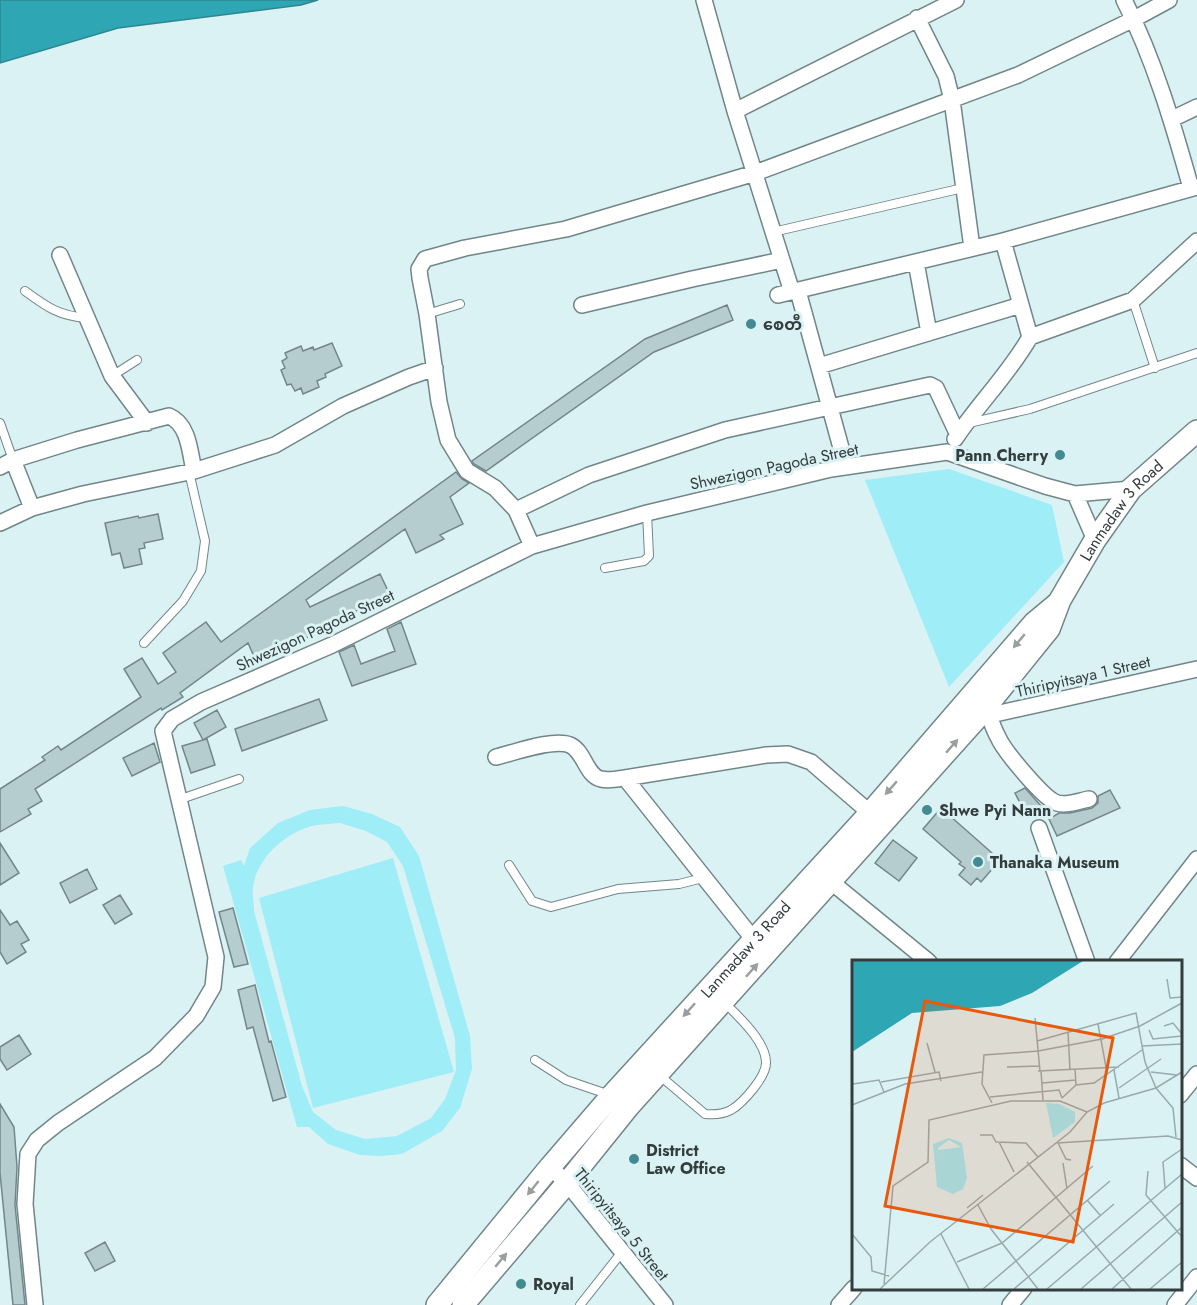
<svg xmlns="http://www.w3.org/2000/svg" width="1197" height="1305" viewBox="0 0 1197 1305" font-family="Jost,'Noto Sans Myanmar',sans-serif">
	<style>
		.green { fill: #9eedf7; fill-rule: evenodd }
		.water { fill: #2ea6b3; stroke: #308690; stroke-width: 1.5 }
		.building { fill: #b6cdd0; stroke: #72878a; stroke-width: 1.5 }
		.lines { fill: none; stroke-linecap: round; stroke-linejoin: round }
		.service-casing { stroke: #718688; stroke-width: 10 }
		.minor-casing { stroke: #718688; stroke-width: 18 }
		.secondary-casing { stroke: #718688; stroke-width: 24 }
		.service { stroke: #fff; stroke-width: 8 }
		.minor { stroke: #fff; stroke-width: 15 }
		.secondary { stroke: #fff; stroke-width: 21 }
		.oneway { fill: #9a9e9e }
		.poi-dot { fill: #448a93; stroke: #dbf2f5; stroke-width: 2 }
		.labels { text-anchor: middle; stroke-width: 6; stroke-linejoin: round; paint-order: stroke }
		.poi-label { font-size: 16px; font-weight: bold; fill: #343d3e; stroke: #dbf2f5; text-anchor: start }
		.street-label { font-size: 16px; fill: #343d3e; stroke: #dbf2f5 }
		.inset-road { fill: none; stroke: #98aaac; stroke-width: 1.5 }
		.view { fill: #e8590c; fill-opacity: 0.15; stroke: #e8590c; stroke-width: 3 }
		.inset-edge { fill: none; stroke: #343d3e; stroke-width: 3 }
	</style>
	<rect width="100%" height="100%" fill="#dbf2f5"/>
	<path class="green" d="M949,469l103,36 12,57 -115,125 -84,-207z
		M343,806l29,8 28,13 19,29 51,180 2,33 -12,39 -18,23 -40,23 -21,2 -21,-1 -32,-11 -19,-17h-12l-74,-261 18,-6 3,6 6,-18 28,-25 32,-13zM340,823l26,8 21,11 16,24 52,172 1,32 -11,29 -14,19 -34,18 -32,3 -29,-9 -23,-18 -11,-26 -48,-175c0,-8 -2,-16 -1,-24 4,-29 32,-54 59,-61 9,-2 19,-2 28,-3z
		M393,858l61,214 -141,36 -54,-210z"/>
	<path class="water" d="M0,0h318l-17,5 -183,23 -118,35z"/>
	<path class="building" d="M727,305l6,15 -79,32 -168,119 -12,-7 -2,-3 173,-122z
		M332,343l10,23 -17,8 1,3 -9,4 2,6 -16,7 -2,-6 -6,3 -4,-7 -4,1 -6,-15 4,-2 -3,-7 5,-3 -2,-5 16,-7 2,5 10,-4 1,3z
		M456,472l6,7 7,4 -19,14 13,27 -23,11 4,4 -28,14 -11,-24 -99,71 4,7 70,-33 10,21 -72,34 1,3 -63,29 -8,-18 -68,50 3,4 -21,13 -1,-2 -126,81 7,12 -14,8 3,5 -31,18v-43l45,-29 -3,-3 16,-11 3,4 80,-53 -17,-28 18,-11 16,26 18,-12 -13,-19 43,-31 15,20z
		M158,514l5,25 -19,4 1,5 -6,1 3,15 -18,4 -4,-15 -8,2 -7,-32 33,-7 1,2z
		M401,622l15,42 -64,22 -13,-34 15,-7 7,19 34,-13 -8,-22z
		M319,699l8,21 -85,31 -7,-22z
		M217,710l9,17 -23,13 4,-1 8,26 -24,8 -9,-27 21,-6 -9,-17z
		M154,743l6,19 -28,14 -9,-18z
		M1025,788l17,19 -16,8 -11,-22z
		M1110,790l10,18 -63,28 -8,-17 10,-6h11l22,-5 6,-5v-7z
		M941,808l59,52 -19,22 -4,-4 -6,7 -12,-10 6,-7 -6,-4 2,-2 -38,-33z
		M893,840l24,18 -18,23 -24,-18z
		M0,843l19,30 -19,12z
		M87,869l10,20 -27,14 -10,-20z
		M120,895l12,19 -17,10 -12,-19z
		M233,908l15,56 -14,3 -15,-55z
		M0,910l10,15 7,-4 12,19 -8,4 5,8 -19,12 -7,-12z
		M255,985l14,57 2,-1 15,56 -13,4 -20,-74 -6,2 -9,-39z
		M19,1035l12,19 -24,16 -7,-11v-12z
		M0,1104l14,23 3,40 -2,38 10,100h-12l-13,-132z
		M105,1242l10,19 -20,10 -10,-18z"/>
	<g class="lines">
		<defs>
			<path id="service" d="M773,232l190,-44
				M25,291c22,16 34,25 62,27
				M1133,300l22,68
				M427,314l33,-10
				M112,376l25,-16
				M0,423l13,37
				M969,423l61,-14 167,-56
				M605,568l39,-7 5,-5 -2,-43
				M144,643l39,-42 18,-30 4,-30 -16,-69
				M178,800l61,-21
				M509,865l23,36 19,6 67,-18 61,-5 24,-6
				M535,1060l31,20 44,15
				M659,1075l46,39c9,1 18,0 26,-4 12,-7 36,-34 35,-48 0,-20 -27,-45 -41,-59
				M580,1305l42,-53"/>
			<path id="minor" d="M704,0l31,111 57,181
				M1124,0c30,59 49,124 67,188
				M917,18l29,58 6,24 20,148
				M735,111l221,-111
				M1172,119l25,-12
				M60,255l52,121 35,47
				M916,262l13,71
				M798,291l48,175
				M778,295l225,-54 194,-54
				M582,305l110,-26 90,-19
				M1030,337l103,-37 64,-59
				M819,366l202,-61
				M955,439c23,-35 54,-65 75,-102l-27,-96
				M13,460l19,48
				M0,467l13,-7 64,-20 92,-24c20,8 21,37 25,55
				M1075,494l20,46
				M516,510l73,-35 136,-45 205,-45 6,3 22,47
				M0,523l32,-15 51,-14 111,-23 81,-26 68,-39 66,-29 26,-9
				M532,546l-16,-36 -21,-22 -28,-17 -19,-31 -9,-38 -12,-88 -7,-36 -1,-9 6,-10 40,-11 101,-19 189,-56 263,-98 116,-56 35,-19
				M989,716c3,7 5,14 9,21 6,14 46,62 59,66 10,3 21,-2 32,-4
				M977,718l220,-49
				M496,757c17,-4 58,-19 74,-12 15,7 16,31 31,34 7,2 17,0 24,-1l141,-23 22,-1 23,8 65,56
				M625,778l129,162
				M1039,828l48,134
				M824,876l105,86
				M1117,962l80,-103
				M1180,1095l17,-21
				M1180,1165l17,13
				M550,1167l17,16 98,122
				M35,1305l-10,-101 3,-50 9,-14 21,-17 97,-65 41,-42 17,-29 3,-30 -53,-226 9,-12 29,-17 131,-57 200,-99 115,-33 184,-44 116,-17 98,34 30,8 56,-5
				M839,1305l15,-17
				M1010,1305l14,-17
				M1175,1305l22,-28"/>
			<g id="secondary">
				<path id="s1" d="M437,1305l113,-138 62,-72 258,-282 164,-190 24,-20"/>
				<path id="s2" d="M463,1305l104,-122 62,-77 348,-388 72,-89 11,-29 35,-60 36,-51 66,-58"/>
			</g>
		</defs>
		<use href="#service" class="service-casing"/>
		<use href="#minor" class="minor-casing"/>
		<use href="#secondary" class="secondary-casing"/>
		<use href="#service" class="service"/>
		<use href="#minor" class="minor"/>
		<use href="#secondary" class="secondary"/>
	</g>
	<defs><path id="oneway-solid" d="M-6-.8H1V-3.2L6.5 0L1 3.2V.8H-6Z" transform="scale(1.5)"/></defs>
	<g class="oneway">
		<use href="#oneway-solid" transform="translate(1019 641) rotate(130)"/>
		<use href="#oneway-solid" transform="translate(952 746) rotate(-49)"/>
		<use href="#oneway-solid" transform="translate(891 788) rotate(131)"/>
		<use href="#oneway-solid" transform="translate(752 970) rotate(-48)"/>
		<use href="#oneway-solid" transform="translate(689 1010) rotate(132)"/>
		<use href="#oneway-solid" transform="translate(533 1188) rotate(129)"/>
		<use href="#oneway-solid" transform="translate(501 1260) rotate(-50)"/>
	</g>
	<g class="poi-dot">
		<circle cx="751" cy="324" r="6"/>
		<circle cx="1060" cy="455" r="6"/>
		<circle cx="927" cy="810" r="6"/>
		<circle cx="978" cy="862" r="6"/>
		<circle cx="634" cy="1159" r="6"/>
		<circle cx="521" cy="1284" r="6"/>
	</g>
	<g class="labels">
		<g class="poi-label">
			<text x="763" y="330">စေတီ</text>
			<text x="1048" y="461" text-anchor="end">Pann Cherry</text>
			<text x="939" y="816">Shwe Pyi Nann</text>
			<text x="990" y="868">Thanaka Museum</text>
			<text x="646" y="1156">District<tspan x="646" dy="18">Law Office</tspan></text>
			<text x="533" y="1290">Royal</text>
		</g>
		<g class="street-label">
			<text transform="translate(774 466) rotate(-12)" y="6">Shwezigon Pagoda Street</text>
			<text dy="6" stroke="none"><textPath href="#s2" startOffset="1035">Lanmadaw 3 Road</textPath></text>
			<text transform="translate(315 630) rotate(-25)" y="6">Shwezigon Pagoda Street</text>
			<text transform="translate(1083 676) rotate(-13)" y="6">Thiripyitsaya 1 Street</text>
			<text dy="6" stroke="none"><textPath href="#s1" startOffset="471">Lanmadaw 3 Road</textPath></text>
			<text transform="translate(622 1224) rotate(51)" y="6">Thiripyitsaya 5 Street</text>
		</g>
	</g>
	<g transform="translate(852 960)">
		<rect width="330" height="330" fill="#dbf2f5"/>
		<path d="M194,143l13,1 16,8v10l-22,16zM97,178l13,5 5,35 -4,11 -10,5 -16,-7 -4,-43zM97,180l12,7 -23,3 1,27 -1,-29z" fill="#9eedf7" fill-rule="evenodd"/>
		<path d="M0,1h231l-51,32 -32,13 -88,7 -60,39z" fill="#2ea6b3"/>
		<path class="inset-road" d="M315,19l3,19 12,-1M183,58l5,53M246,64l8,43M312,66l9,-3 9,11M297,70l4,9 29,-3M216,72l2,38M185,81l99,-28 9,49 11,26 17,20 3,29M75,83l8,29M290,86l40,-2M155,107l33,-1M262,110l5,28M186,111l81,-4M189,111l2,29M299,112l26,3M29,122l58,-10 2,9M190,123l34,-3M1,124l26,-4 5,12M224,125l18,-2 48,-33M267,128l42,-29M138,137l69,-7 3,8M210,138l14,-13 -1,-16M140,143l-10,-19 2,-29 54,-4 64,-12 38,-13 42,-23M0,145l53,-21 77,-12M128,175h12l4,7 30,1 12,14M147,182l15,30M205,183l111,-7 14,4M206,183l8,16 5,1M175,202l104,127M211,203l4,26M296,211l-2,24 36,42M313,228l-2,-26 19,-13M235,240l13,15M126,245l13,24 47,60M115,248l16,-13M0,274l19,23 1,14 17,5M89,274l28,55M105,302l45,-19 91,-77M32,324l9,-98 35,-24 1,-42 82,-19h49l27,11M28,329l50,-47 140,-110 17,-20 17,-9 52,-15 26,-16M131,329l127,-108M162,329l100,-85M195,329l135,-115M229,329l101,-87M260,329l70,-62M298,329l32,-27"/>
		<path class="view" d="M73,41l188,37 -40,204 -188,-36z"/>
		<rect width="330" height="330" class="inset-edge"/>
	</g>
</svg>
